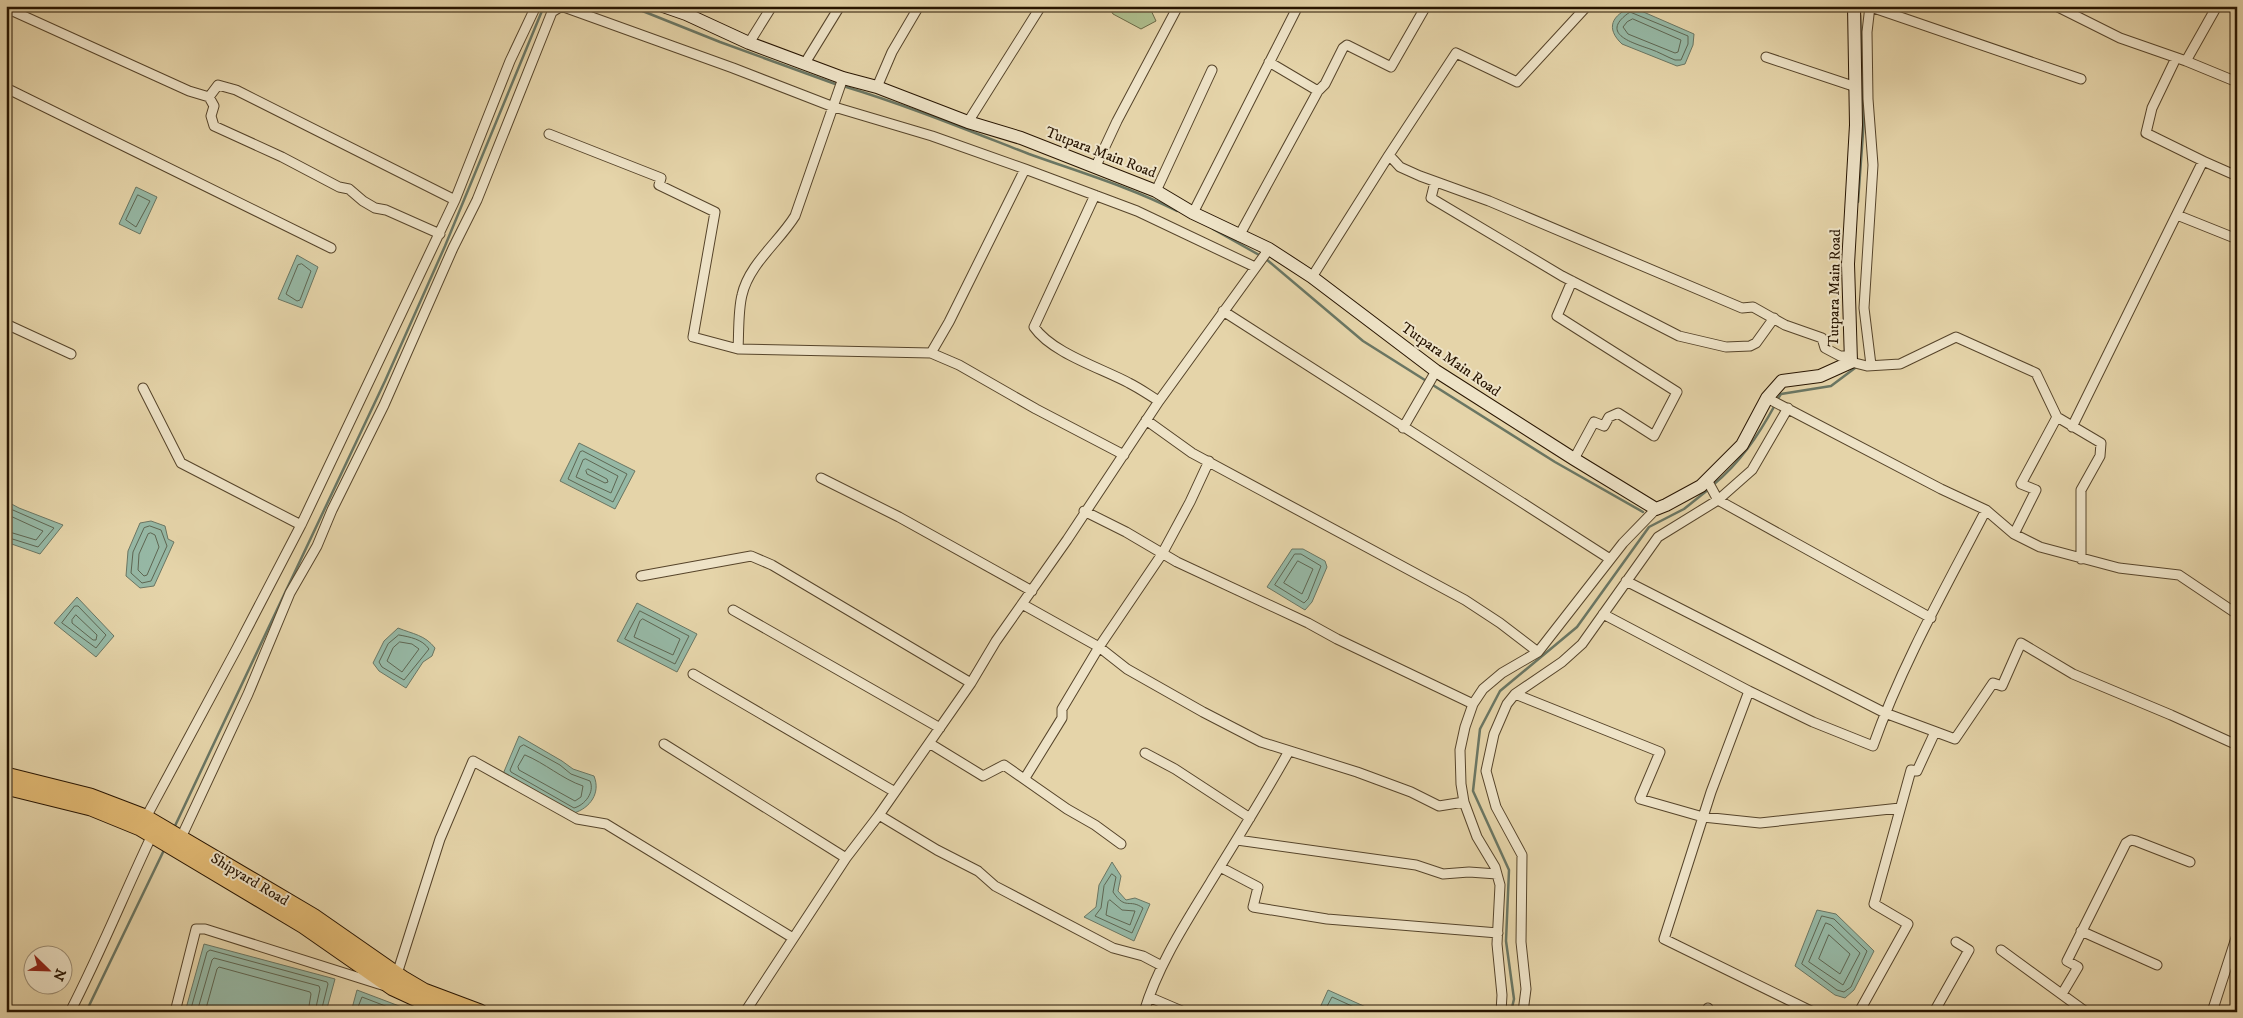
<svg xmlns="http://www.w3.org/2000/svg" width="2243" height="1018" viewBox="0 0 2243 1018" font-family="'IM FELL DW Pica',serif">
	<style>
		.green { fill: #aebe8d; stroke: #6a6946 }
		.water { fill: #96b8a5; stroke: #6a7663 }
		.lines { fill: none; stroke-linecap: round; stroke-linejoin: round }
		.shore { stroke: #5e6652; stroke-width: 1 }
		.stream { stroke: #6a7663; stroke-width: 2.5 }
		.street-casing { stroke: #56442a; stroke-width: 11 }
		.secondary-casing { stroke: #271400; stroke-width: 14 }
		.primary-casing { stroke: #271400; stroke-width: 17 }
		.street { stroke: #eee3c7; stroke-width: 9 }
		.secondary { stroke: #eee3c7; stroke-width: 12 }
		.primary { stroke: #e2ba74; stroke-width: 15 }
		.labels { text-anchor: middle; stroke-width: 4; stroke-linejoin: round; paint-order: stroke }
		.street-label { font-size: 15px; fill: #271400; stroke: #eee3c7 }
	</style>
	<rect width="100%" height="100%" fill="#e5d4a9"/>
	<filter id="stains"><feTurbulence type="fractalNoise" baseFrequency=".004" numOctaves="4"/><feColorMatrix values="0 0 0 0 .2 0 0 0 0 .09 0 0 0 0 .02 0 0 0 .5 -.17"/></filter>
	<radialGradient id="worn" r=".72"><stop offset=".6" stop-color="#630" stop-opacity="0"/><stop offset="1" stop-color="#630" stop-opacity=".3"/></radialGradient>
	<path class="green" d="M1108,6h41l7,15 -15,8 -28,-15z"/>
	<path class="water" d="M1632,7l62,27 -1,11 -8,19 -8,2 -55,-22c-17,-16 -10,-29 10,-37z
		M136,187l21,10 -17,37 -21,-10z
		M297,255l21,12 -16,41 -24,-9z
		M579,443l56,28 -20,38 -55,-28z
		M6,501l13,7 44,17 -23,29 -34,-12z
		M151,521l14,5 3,13 6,3 -20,44 -14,2 -14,-12 2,-25 12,-28z
		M1292,549h11l22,12 2,6 -15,35 -7,8 -38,-23z
		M77,597l37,39 -18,21 -42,-34z
		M637,603l60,31 -20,38 -60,-31z
		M398,628c15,6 27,7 37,20l-3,8 -9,6 -17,26 -27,-17 -6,-8 11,-22z
		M519,736l43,25 11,8 21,7c7,17 -4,32 -20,37l-71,-39z
		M1112,862l9,14 -3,15 8,9 9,-2 15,6 -16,37 -50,-24 12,-10 3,-22z
		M1817,910l19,4 38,37 -20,39 -9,8 -10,-3 -40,-29z
		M204,944l131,35 -9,33h-141z
		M357,990l58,22h-64z
		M1328,990l49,22h-59z"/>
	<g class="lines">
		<path class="shore" d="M1630,12l58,24v8l-7,16h-6c-8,-3 -16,-8 -25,-11 -20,-7 -51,-16 -20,-37z
			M1633,19l48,21 -3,12 -3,1 -47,-19 -5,-7 4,-5z
			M138,195l12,6 -14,26 -10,-7z
			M302,264l9,7 -11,29 -3,1 -11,-7 12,-29z
			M583,451l44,23 -14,28 -45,-23 12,-27z
			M586,459l32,17 -7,17 -35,-16 7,-17z
			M588,469l19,10 1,3 -3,1 -18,-9 -1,-3z
			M6,507l48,21 -16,19 -32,-10
			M6,514l37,17 -7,9 -30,-9
			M150,526l11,4 6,16 -16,35 -9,2 -11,-10 2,-21 11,-24z
			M151,533l4,2 4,12 -12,28 -3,1 -6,-6 1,-16 9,-20z
			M1295,554h6l20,12 -13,33 -4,4 -29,-18z
			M1298,561l15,8 -11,25 -18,-11z
			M75,606h3l28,29 -10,13 -34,-25z
			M640,611l49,25 -14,28 -50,-25z
			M76,615l21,20 -1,5h-3l-21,-17v-3z
			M643,619l37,20 -7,16 -39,-18 6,-16z
			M399,635c11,2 23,4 30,14l-25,31 -22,-13 -3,-5 9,-18z
			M400,642l12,2 7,5 -17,23 -15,-11 6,-13z
			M524,745l36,20 11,9 19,7c5,11 -5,24 -16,27l-63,-36 -1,-2 10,-23z
			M525,755c20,8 37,24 58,31l-2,11 -6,4 -56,-31 -1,-3z
			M1112,874l4,3 -3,15c13,19 16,6 30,16l-11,25 -37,-17 6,-8 3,-22z
			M1110,900l12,10 13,1 -5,14 -24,-10 2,-13z
			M1822,916l12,3 33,32 -16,36 -7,5 -7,-2 -35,-26z
			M1826,923l5,2 29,28 -17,32 -34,-23z
			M1829,935l21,19 -10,20 -21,-15z
			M190,1012l17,-60 3,-2 117,32 1,2 -7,28
			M197,1012l15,-52 2,-2 105,28 1,3 -5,23
			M205,1012l12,-43 2,-2 91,25 1,2 -3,18
			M356,1012l6,-15 39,15
			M1324,1012l8,-15 33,15"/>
		<path class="stream" d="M630,6l90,36 118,43
			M843,86c63,19 124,44 186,68 50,18 101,33 148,57
			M1858,202l6,-83 -4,-104
			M1213,229l48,27
			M1266,259l97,82 192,121 88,50
			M1777,400l4,-6 50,-8 24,-18v-3
			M1713,485c27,-22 45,-49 62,-80
			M174,828l211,-447 60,-135 99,-240
			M86,1012l79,-164
			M1511,1012l3,-13 -8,-58 3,-71 -36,-79 7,-62 20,-38 77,-64 72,-100 35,-18 25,-20"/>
		<defs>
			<path id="street" d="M561,6l172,62 98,38 101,30 93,33 112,42 118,56
				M1868,6l213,73
				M1870,6l-3,26 1,67 5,66 -9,143 7,57
				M2056,6l64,32 66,23
				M2217,6l-31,55 51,21
				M6,8l183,83 20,6 9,-12 18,5 219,110
				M749,43l23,-37
				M1766,57l90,30
				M1269,62l49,29 7,-7 18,-36 4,-3 44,22 35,-61
				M805,63l35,-57
				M877,87l15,-35 27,-46
				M6,88l325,160
				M209,97l5,9 -3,10 3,10 68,31 57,30 10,2 14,12 12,7 11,2 54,24
				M968,122l73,-116
				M549,134l112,44 -2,7 56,27 -22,125 45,12 193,4 28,12 77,44 88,46
				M1389,155l67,-102 61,29 70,-76
				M2203,161l34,15
				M1095,168l22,-47 61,-115
				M1435,182l-4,16 131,78 117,60 47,11 24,-1 6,-3 18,-25
				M1156,191l56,-121
				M1095,195l-61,132c18,26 67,41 95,56 10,5 20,12 30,18
				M1193,213l105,-207
				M2177,215l60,24
				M1239,236l79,-145
				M1312,277l77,-122 11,12 20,9 69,25 253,107 11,-1 32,18 37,13 3,10 15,8h9
				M1572,281l-15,35 120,76 -23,44 -36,-23 -9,4 -5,9 -10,-4 -20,37
				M1223,311l387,248
				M6,324l65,30
				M738,349c1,-17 0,-38 4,-54 7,-31 37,-53 53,-79l48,-138
				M931,353l18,-31 76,-153
				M1851,362l16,4 33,-2 56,-27 80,36 21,44 44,26 -1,13 -19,34v69
				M143,388l38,75 120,62
				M1767,398l174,91 45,21 28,24 26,13 79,21 60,7 58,39
				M1146,420l46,33 273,147 35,23 38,29
				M2072,427l131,-266 -57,-28 6,-25 24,-50
				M1403,428l33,-57
				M821,478l78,39 133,74
				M1707,480l11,20 213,118
				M1084,511l42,21 51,30 131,61 29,16 136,65
				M2014,534l22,-44 -15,-6 36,-67
				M641,576l110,-20 21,9 199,118
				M1626,581l259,132 70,26 38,-56 9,3 19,-43 52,31 98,41 66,30
				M1022,604l77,43 28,22 76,43 58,30 96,30 54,20 28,14 25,-4
				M733,610l207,118
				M1603,614l146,77
				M693,674l202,118
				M1515,694l145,58 -20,47 63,18 57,6 140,-15
				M929,743l54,33 21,-11 63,44 28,16 26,19
				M664,744l182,114
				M1145,753l30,16 75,49
				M1025,778l37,-60v-9l37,-62 63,-93 28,-52 19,-41
				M879,815l58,35 41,21 17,15 118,62 30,8 19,10
				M144,821l93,-173 64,-123 154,-325 55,-139 26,-55
				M1237,840l179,25 27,9 26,-2 28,2
				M179,842l69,-148 42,-101 27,-47 15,-36 52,-105 69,-157 24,-48 75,-188 8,-5
				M1220,867l38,20 -5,20 6,1 68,11 171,14
				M2081,931l76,34
				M2001,950l85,62
				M396,977l44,-138 33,-78 104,58 29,5 187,114
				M2062,994l16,-27 -11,-6 59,-118 5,-3 5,1 54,21
				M1149,997l35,15
				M70,1012c30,-58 54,-118 82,-177
				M175,1012l21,-83h9l177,56
				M745,1012l101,-154 33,-43 92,-132 25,-42 71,-101 92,-139 110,-152
				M1144,1012c14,-47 41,-88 66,-129 27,-44 54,-87 79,-132
				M1501,1012l1,-17 -5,-51 3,-59 -5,-18 -18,-30 -13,-35 -3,-18 -1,-34 5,-23 8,-23 10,-15 19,-16 36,-21 85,-109 33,-34
				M1523,1012l3,-23 -5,-47 1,-87 -26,-48 -10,-36 8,-37 13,-30 8,-10 47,-32 20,-18 76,-107 60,-37 34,-30 36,-62
				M1706,1012l2,-4
				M1813,1012l-149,-73 47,-147 38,-101 64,31 60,24c29,-82 73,-159 113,-236
				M1859,1012l49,-88 -34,-20 37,-134 6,1 18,-39
				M1934,1012l35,-62 -13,-8
				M2212,1012l25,-77"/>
			<path id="secondary" d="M663,6l23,8 63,29 94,35 34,9 91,35 53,16 135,53 37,22 76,36 43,28 124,94 138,88 82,50 10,-4 35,-19 41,-41 25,-47 15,-17 38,-5 31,-14 -3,-98 8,-139 -2,-119"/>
			<path id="primary" d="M6,775l84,21 55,21 168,99 89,62 22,13 56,21
				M6,787l85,21 49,20 164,98 89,62 52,24"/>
		</defs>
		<use href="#street" class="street-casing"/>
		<use href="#secondary" class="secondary-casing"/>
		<use href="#primary" class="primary-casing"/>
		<use href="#street" class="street"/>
		<use href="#secondary" class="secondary"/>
		<use href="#primary" class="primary"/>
	</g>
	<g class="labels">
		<g class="street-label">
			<text transform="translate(1101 152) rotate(21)" y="5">Tutpara Main Road</text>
			<text transform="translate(1834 288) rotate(-89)" y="5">Tutpara Main Road</text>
			<text transform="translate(1451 359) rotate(35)" y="5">Tutpara Main Road</text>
			<text transform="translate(250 879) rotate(31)" y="5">Shipyard Road</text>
		</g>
	</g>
	<rect width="2243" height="1018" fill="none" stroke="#e5d4a9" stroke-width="25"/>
	<rect x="8" y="8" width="2228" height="1003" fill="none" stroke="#271400" stroke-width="2.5"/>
	<rect x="12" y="12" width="2218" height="993" fill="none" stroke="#271400"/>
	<g transform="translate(48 970) rotate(113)"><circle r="24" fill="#eee3c7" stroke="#9e9077"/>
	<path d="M0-4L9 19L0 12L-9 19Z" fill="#8f2418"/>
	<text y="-8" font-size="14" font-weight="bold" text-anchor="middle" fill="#271400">N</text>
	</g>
	<rect width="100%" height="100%" filter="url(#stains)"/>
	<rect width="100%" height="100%" fill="url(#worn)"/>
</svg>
